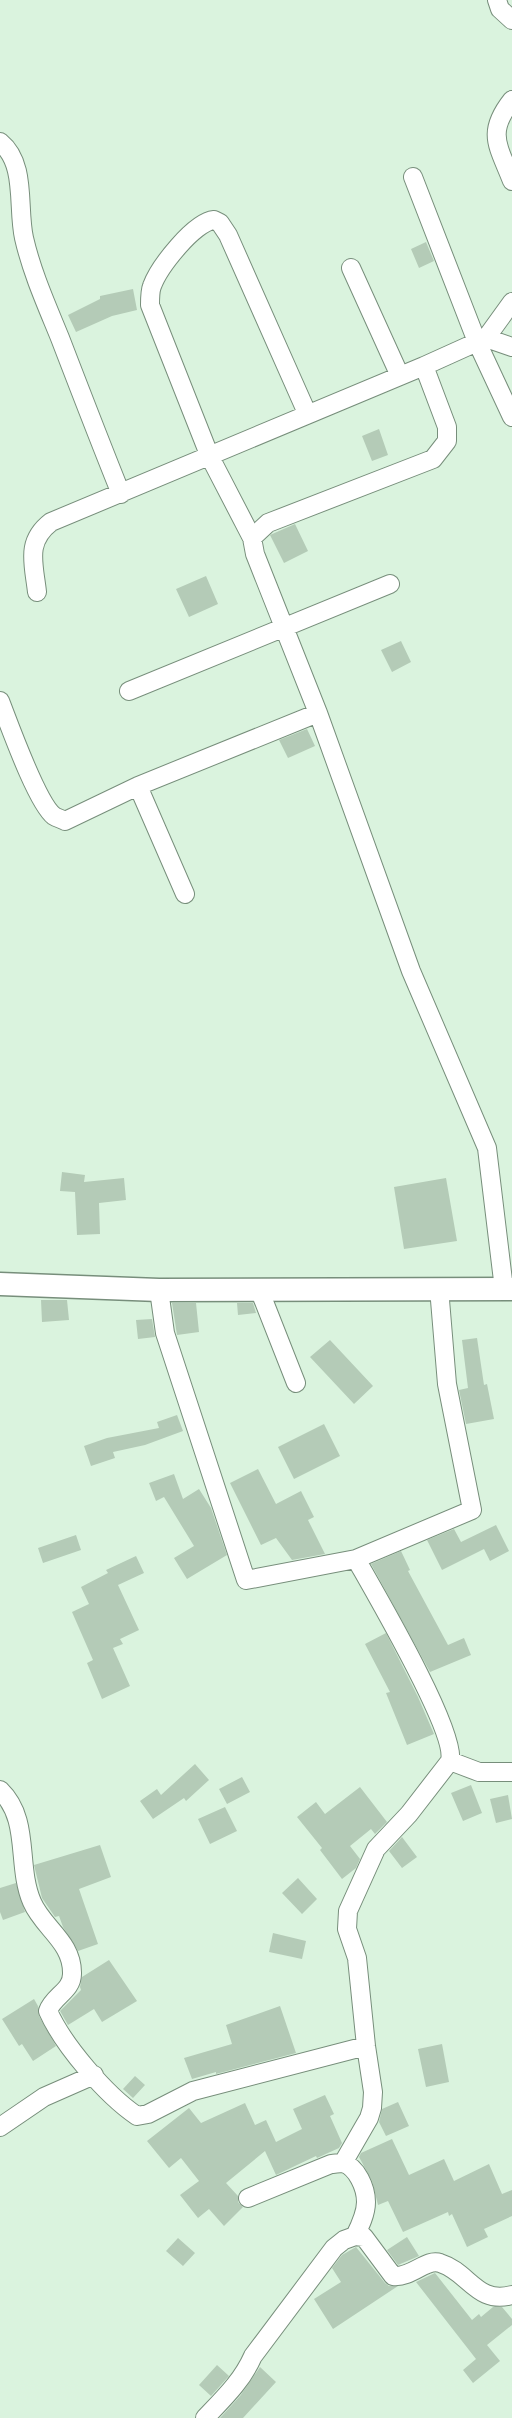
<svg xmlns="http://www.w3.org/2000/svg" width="512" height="2418" viewBox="0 0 512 2418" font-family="Arial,sans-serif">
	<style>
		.building { fill: #b4cbb7 }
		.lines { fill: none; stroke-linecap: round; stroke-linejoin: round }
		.minor-casing { stroke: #778e7b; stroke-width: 20 }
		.major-casing { stroke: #778e7b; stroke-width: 25 }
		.minor { stroke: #fff; stroke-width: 18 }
		.major { stroke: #fff; stroke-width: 22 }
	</style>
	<rect width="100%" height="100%" fill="#daf3de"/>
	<path class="building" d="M426,242l8,19 -15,7 -8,-19z
		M133,289l4,21 -25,6 -36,16 -8,-17 32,-16v-3z
		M379,429l9,26 -16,6 -10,-25z
		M295,524l13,27 -24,12 -14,-28z
		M206,576l12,28 -29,13 -13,-28z
		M401,641l10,21 -19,10 -11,-22z
		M307,729l8,17 -27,12 -9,-18z
		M62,1172l23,3 -1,7 40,-4 2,22 -27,3 1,31 -23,1 -2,-43 -15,-1z
		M446,1178l11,63 -53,8 -10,-62z
		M41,1300h26l2,20 -27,2z
		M172,1303h24l3,29 -22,3z
		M237,1303h16l3,10 -18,2z
		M152,1319l3,18 -17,2 -2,-19z
		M477,1338l7,47 3,-1 7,35 -28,5 -7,-34 9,-2 -6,-48z
		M330,1340l43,46 -19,18 -44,-47z
		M177,1415l6,16 -38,14 -32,7 2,6 -24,8 -7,-20 23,-8 52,-10 -2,-6z
		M324,1424l16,32 -46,23 -16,-32z
		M258,1469l18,35 25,-13 13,26 -6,3 17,34 -33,6 -16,-22 -15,7 -31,-62z
		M174,1474l9,25 16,-10 12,19 16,47 -40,24 -13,-21 20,-12 -30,-49 -8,4 -7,-18z
		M496,1525l13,26 -19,10 -6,-12 -42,21 -15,-30 27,-11 7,13z
		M76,1535l5,15 -38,13 -5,-15z
		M401,1551l9,19 -2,1 40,74 16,-7 7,17 -41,17 -59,-108z
		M136,1556l8,17 -26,12 21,45 -19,9 3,5 -10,4 17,38 -28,13 -15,-36 6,-3 -21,-48 17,-8 -8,-17 27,-14 -2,-3z
		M386,1633l32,64 16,37 -27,11 -21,-52 4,-1 -25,-48z
		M195,1764l14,16 -23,21 -2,-3 -31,21 -13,-18 17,-12 4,6z
		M242,1777l8,15 -23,12 -8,-15z
		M471,1785l11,28 -19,8 -12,-28z
		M360,1787l27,35 -12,12 -4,-5 -21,17 10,13 -4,9 -14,11 -22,-29 2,-2 -25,-31 19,-15 9,12z
		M508,1795l4,24 -16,4 -6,-24z
		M225,1807l12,24 -27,13 -12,-25z
		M402,1837l15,20 -15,11 -13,-17z
		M100,1845l11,32 -32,12 19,55 -20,7 -15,-24 -4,-11 -4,1 -13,-19 -8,-33z
		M298,1878l19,21 -15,15 -20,-21z
		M16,1883l9,29 -22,8 -3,-8v-24z
		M273,1933l33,8 -4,18 -33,-7z
		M109,1960l28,41 -35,21 -8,-13 -26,16 -8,-14 21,-21 -1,-3 2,-10z
		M34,1999l4,7 1,10 17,30 -23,15 -11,-17 -3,2 -17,-27z
		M280,2006l16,47 -80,21v-2l-24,7 -8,-21 48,-14 -6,-19z
		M442,2044l7,38 -23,5 -8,-38z
		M135,2076l10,9 -12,13 -10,-9z
		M325,2095l9,19 -4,2 12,27 -3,5 -22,10 -1,-2 -40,19 -11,-24 -39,32 12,13v6l5,5 -19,19 -15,-17 -11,9 -18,-23 19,-14 -18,-23 -12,10 -22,-27 42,-33 12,15 44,-20 10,22 11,-5 10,22 26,-13 -9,-20z
		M398,2102l11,24 -23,10 -7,-14 3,-13z
		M392,2139l17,36 35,-16 10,22 35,-17 13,30 10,-4v26l-28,13 4,8 -21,10 -15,-33 -3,2 -1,-4 -45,20 -15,-31 -10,4 -6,-24 -13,-24 2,-4z
		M407,2237l12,19 -21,9 -11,-15z
		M178,2238l17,15 -12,13 -17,-15z
		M356,2247l29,36 4,3h9l-65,43 -19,-30 27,-17 -9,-14 10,-13z
		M435,2273l37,47 7,-6 2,3 12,-10h9l10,12v6l-25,20 13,16 -27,22 -10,-13 13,-11 -60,-77z
		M217,2365l12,11 -18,20 -12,-11z
		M260,2367l16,15 -33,36h-23l20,-22z"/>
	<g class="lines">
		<defs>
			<path id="minor" d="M497,0l3,9 12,11
				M512,100c-26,33 -14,45 0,81
				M0,142c27,22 17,65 24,96 8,35 23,68 36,100 20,52 40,104 61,156
				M413,177l64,165 35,75
				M351,268l49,108
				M486,338l26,9
				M252,538l-42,-81 -60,-152c0,-6 0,-14 2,-19 7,-19 42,-64 62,-66l6,3 8,12 79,178
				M37,592c-3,-28 -12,-50 14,-70l373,-156
				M129,691l261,-107
				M0,701c9,23 37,102 54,115 3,2 8,3 11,5l73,-35 180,-73
				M138,786l47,108
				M259,1289l37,94
				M504,1289l-17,-141 -76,-177 -93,-258 -63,-159 -3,-16 16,-15 165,-64 14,-18v-14l-23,-61 62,-28 26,-36
				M159,1290l6,43 81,247 110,-21 116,-49 -25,-126 -8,-96
				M450,1761l29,11h33
				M0,1790c31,30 16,75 32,112 11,26 41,40 40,72 0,17 -19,22 -24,37 15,34 58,84 89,105l11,-2 45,-23 173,-45
				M0,2127l44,-30 50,-22
				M343,2163l26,-45 3,-10 1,-16 -7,-46 -9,-88 -10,-29 1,-18 28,-62 33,-35 41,-53c7,-29 -76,-170 -94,-202
				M248,2198l83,-34c3,0 8,-1 12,-1 14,4 23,25 23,39 0,12 -6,24 -11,34
				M205,2418c19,-20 37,-37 48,-62l81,-108 10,-8 11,-4 9,1 29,39c19,2 33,-18 47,-13 29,9 37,42 72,32"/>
			<path id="major" d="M0,1284l159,6 353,-1"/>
		</defs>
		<use href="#minor" class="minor-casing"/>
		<use href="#major" class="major-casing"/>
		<use href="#minor" class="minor"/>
		<use href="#major" class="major"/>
	</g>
</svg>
